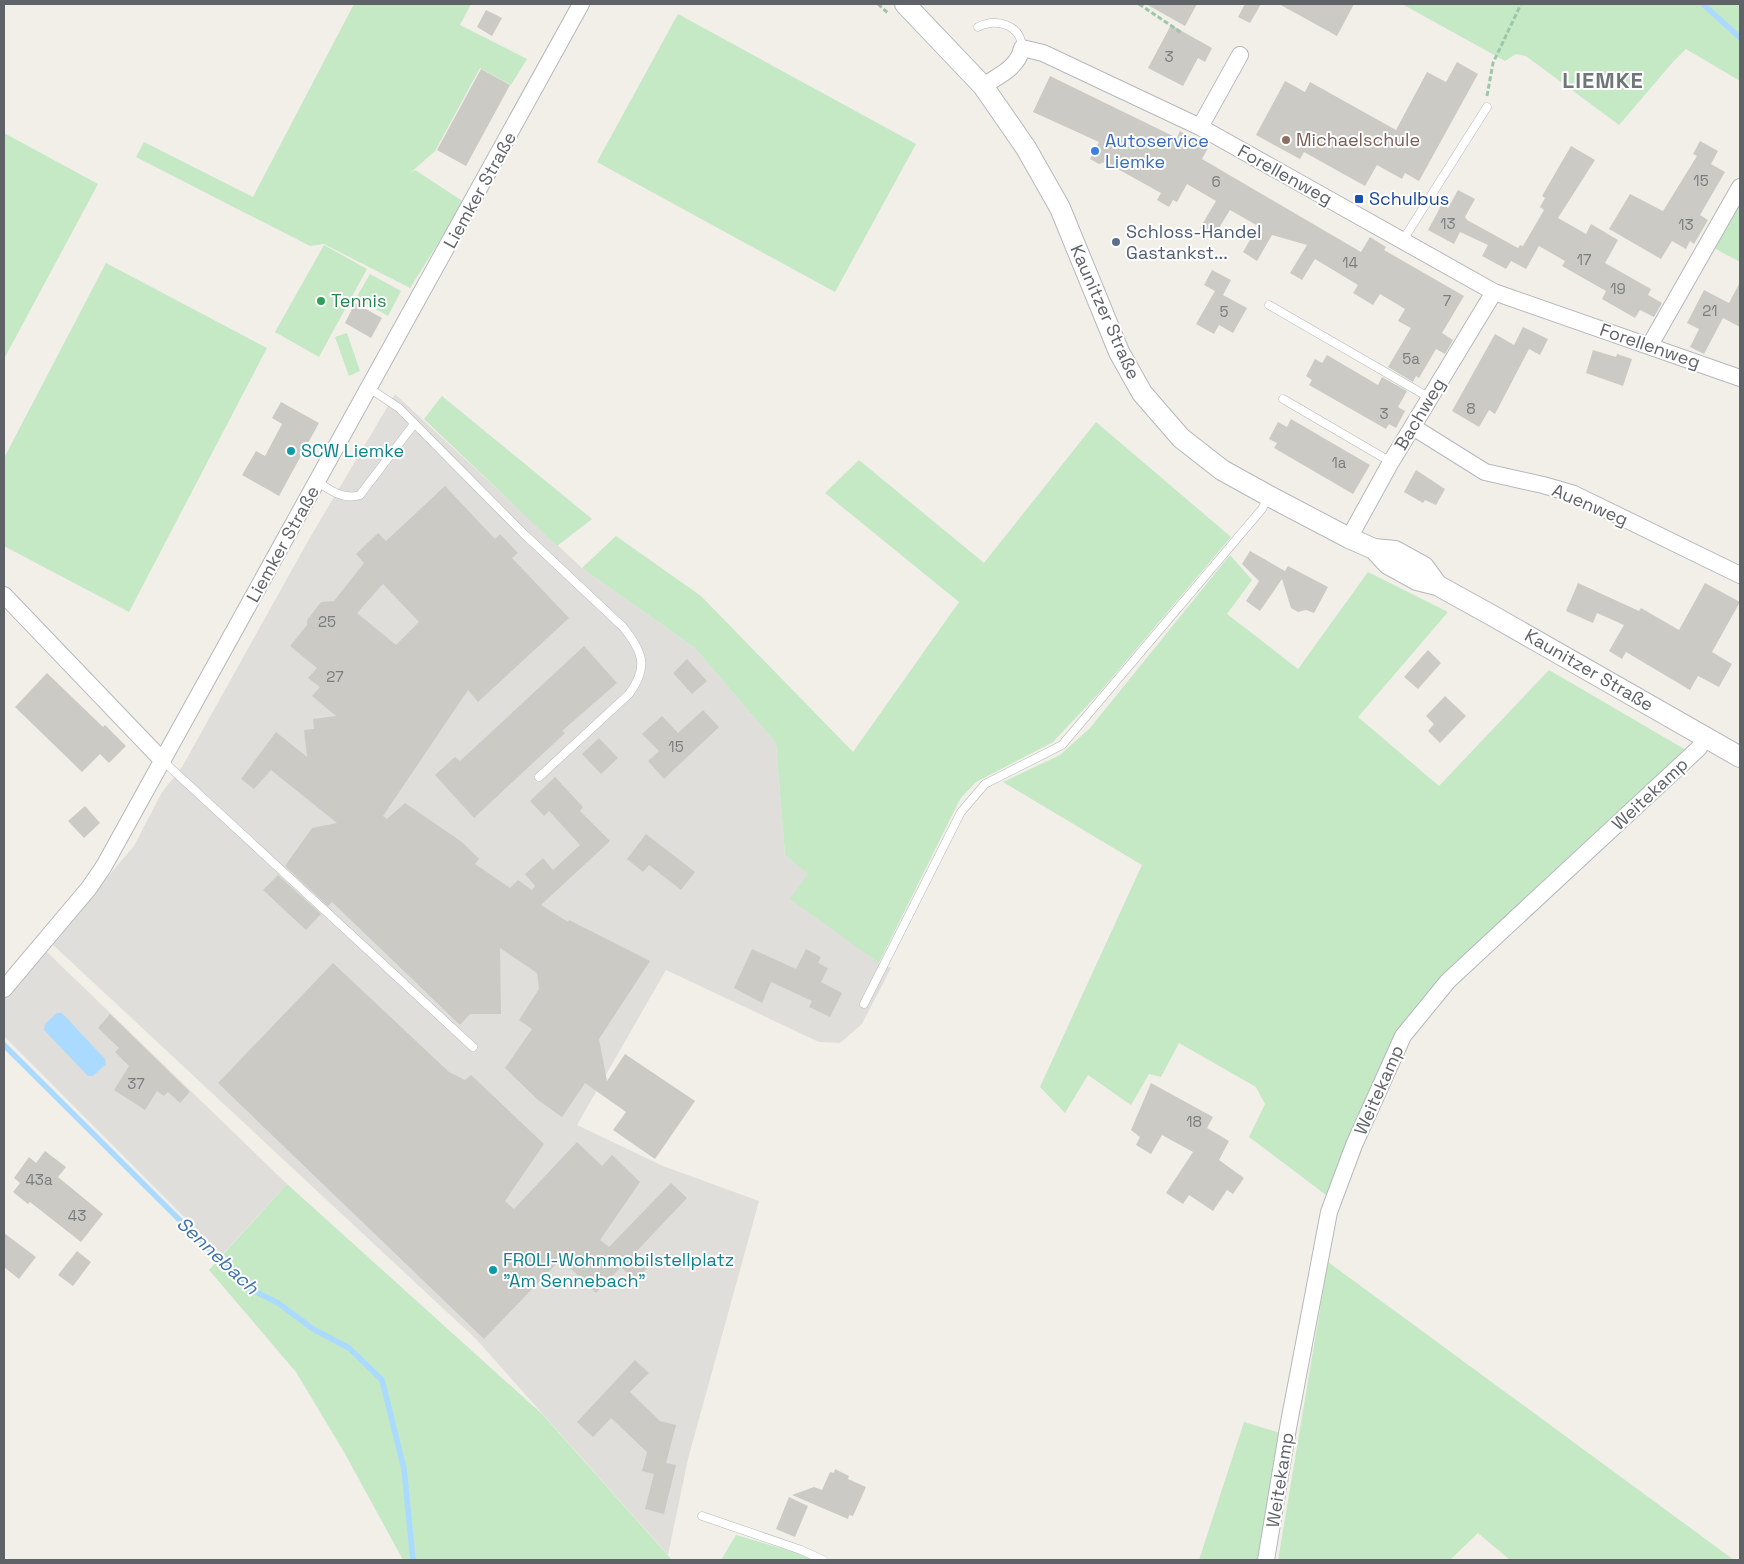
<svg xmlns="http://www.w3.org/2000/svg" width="1744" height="1564" viewBox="0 0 1744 1564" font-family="'Space Grotesk',sans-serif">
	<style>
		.industrial { fill: #e0deda }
		.green { fill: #c5e8c5 }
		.water { fill: #aadaff }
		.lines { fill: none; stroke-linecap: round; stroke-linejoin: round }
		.stream { stroke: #aadaff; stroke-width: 5.5 }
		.building { fill: #cccac5; fill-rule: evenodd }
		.service-casing { stroke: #b5b8bc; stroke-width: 9 }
		.minor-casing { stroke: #b5b8bc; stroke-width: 18 }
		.tertiary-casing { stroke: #b5b8bc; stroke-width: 22 }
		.path { stroke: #9cc7a9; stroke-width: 3; stroke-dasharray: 5 2.5; stroke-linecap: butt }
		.service { stroke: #fff; stroke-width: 8 }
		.minor { stroke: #fff; stroke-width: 16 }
		.tertiary { stroke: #fff; stroke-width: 20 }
		.education-dot { fill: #8d6e63; stroke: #fff; stroke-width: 2 }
		.shop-dot { fill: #3f7fe0; stroke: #fff; stroke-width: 2 }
		.transit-dot { fill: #1a4fb4; stroke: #fff; stroke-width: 2 }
		.service-dot { fill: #5c6f8a; stroke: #fff; stroke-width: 2 }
		.leisure-dot { fill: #2e9e5b; stroke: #fff; stroke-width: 2 }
		.culture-dot { fill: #0f9aa8; stroke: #fff; stroke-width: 2 }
		.labels { text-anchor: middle; stroke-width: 4; stroke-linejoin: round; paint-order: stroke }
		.number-label { font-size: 15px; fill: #7a7d7f }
		.education-label { font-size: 18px; fill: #785e54; stroke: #fff; text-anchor: start }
		.shop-label { font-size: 18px; fill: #366cbe; stroke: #fff; text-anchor: start }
		.street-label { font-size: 18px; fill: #5f6368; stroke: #fff }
		.transit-label { font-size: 18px; fill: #164399; stroke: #fff; text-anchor: start }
		.service-label { font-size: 18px; fill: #4e5e75; stroke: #fff; text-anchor: start }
		.leisure-label { font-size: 18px; fill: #27864d; stroke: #fff; text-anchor: start }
		.culture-label { font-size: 18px; fill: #0d838f; stroke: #fff; text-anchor: start }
		.water-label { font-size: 19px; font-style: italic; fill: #4174aa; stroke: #fff }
		.district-label { font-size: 22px; font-weight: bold; letter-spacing: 1px; fill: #70757a; stroke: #fff }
	</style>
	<rect width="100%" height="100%" fill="#f1efe8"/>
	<path class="industrial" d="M395,394l187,174 113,80 81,95 9,112 24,19 70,89 12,5 -29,56 -22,19 -21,-1 -153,-72 -89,155 86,41 96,35 -71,258 -20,96 -191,-215 -426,-397 83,-97 28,-54 20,-25 126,-226z
		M46,951l241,233 -65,71 -218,-219v-37z"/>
	<path class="green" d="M354,4h117l-11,21 67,34 -16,26 -31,-17 -45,83 -26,23 6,-4 49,32 -54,86 -86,-44 -14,2 -174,-89 8,-15 109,55z
		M1402,4h338v77l-54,-32 -13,13 -54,63 -93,-69 -10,-2 -11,7z
		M678,14l238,130 -81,148 -238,-130z
		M4,133l94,51 -94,175z
		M1740,198v64l-28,-15z
		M324,245l43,24 -48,88 -44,-25z
		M106,263l161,85 -138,264 -125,-66v-88z
		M370,274l31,17 -13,25 -32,-18z
		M347,333l13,38 -11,5 -14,-39z
		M442,396l150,123 -35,27 -133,-127z
		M1096,422l135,115 -132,156 -46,49 -77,40 -16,17 -81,164 -89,-64 18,-25 -23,-19 -9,-112 -81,-95 -113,-80 34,-32 85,60 152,156 106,-150 -134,-109 34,-33 125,103z
		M1230,555l22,25 -25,34 71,55 70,-97 80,40 -90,105 81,69 110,-116 137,80 -288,284 -72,161 -77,-58 16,-33 -9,-17 -77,-44 -18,34 -12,-3 -18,31 -43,-30 -23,38 -25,-26 102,-222 -139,-83 57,-27 30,-27z
		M287,1184l255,230 130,146h-269l-59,-108 -48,-80 -87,-102z
		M1328,1262l406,298h-224l-32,-27 -28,27h-172z
		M1244,1422l36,11 -21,127h-60z
		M736,1535l85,25h-100z"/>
	<path class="water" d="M57,1013h5l43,46 1,5 -13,12h-5l-44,-46 1,-6z"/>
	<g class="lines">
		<path class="stream" d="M1703,4l37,34
			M4,1045l244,243 30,15 35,26 36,19 33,32 22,89 9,91"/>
	</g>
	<path class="building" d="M1146,4h51l-12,22z
		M1245,4h16l-11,19 -12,-6z
		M1279,4h75l-17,32z
		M486,10l16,8 -10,18 -15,-9z
		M1171,25l41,23 -7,14 -7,-4 -15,28 -35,-18z
		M1457,62l21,12 -59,107 -14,-8 -3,6 -25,-14 -12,21 -61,-34 -4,7 -44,-24 29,-54 20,11 5,-10 86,48 31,-58 19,10z
		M481,69l29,16 -44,81 -29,-16z
		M1050,76l127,62 3,-7 28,17 -6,11 159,93 9,-15 16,10 -2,3 80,46 -22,37 11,7 -8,14 -9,-5 -17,29 -3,-2 -3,6 -25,-15 23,-39 -13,-7 7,-12 -25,-15 -7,11 -20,-12 5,-8 -43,-26 -13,21 -12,-7 17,-28 -35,-10 -15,26 -14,-9 15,-26 -28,-16 -16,26 -14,-8 16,-27 -29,-17 -10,18 -4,-2 -4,7 -12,-7 4,-7 -56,-31 -6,2 -9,-5 9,-17 -66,-30z
		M1700,141l18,10 -7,13 14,8 -25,43 8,5 -14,24 -4,-3 -4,8 -14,-8 -11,18 -52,-30 21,-35 33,17 34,-55 -4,-2z
		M1571,146l24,14 -37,58 28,16 5,-10 27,16 -13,23 46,26 -3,6 14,8 -8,14 -14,-7 -5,8 -33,-19 4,-8 -44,-25 3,-5 -26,-15 -13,23 -15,-8 -5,8 -24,-13 6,-11 -28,-13 -6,12 -26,-14 14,-26 6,4 10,-18 17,9 -10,18 2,3 51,28 2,-3 3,1 21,-36 -4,-3 5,-9 -3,-2z
		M1212,270l19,10 -8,15 24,13 -14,25 -14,-8 -5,9 -18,-10 19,-33 -11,-6z
		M1740,282v45l-17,-9 -19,36 -14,-7 9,-18 -12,-6 17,-33 25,13z
		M355,303l27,15 -11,20 -26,-15z
		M1523,327l25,12 -8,16 -11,-6 -34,65 -6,-4 -10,17 -27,-16 43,-77 19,11z
		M1593,350l23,7 1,-3 15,5 -9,27 -37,-13z
		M1327,355l51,30 4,-8 25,14 -9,16 7,4 -9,17 -7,-4 -3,5 -77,-44 3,-5 -6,-4 9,-17 7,4z
		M281,402l38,21 -40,73 -37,-21 14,-24 9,5 17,-32 -10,-6z
		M1291,419l79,46 -17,29 -79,-46 3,-5 -8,-4 9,-17 9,5z
		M1416,470l29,19 -9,16 -11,-5 -2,3 -19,-11z
		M445,486l50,53 5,-5 18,19 -6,5 57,60 -91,84 -10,-12 -85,126 4,3 18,-16 57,39 17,17 -4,5 35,24 8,-8 14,10 3,-4 -10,-12 18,-16 10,12 27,-25 -31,-34 -5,5 -14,-15 25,-24 28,30 -3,4 30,30 -69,64 27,17 1,-2 81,41 -51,78 8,42 18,-27 70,47 -40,58 -42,-29 13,-18 -41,-29 -23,34 -24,-17 -33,-32 27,-39 -13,-9 20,-31 -2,-16 -37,-25 1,66h-31l-10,11 -128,-123 -4,4 -43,-40 27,-38 25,-5 -66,-53 -17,19 -13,-10 35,-47 31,25 -3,-27 10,-1 -1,-10 23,-3 -24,-20 8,-9 -12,-9 9,-10 -27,-22 17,-21v-5l14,-18 13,-1 30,-38 -8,-9 22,-21 8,8zM383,584l36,38 -23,23 -39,-32z
		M1250,551l35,20 3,-5 40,21 -14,26 -8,-3 -8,2 -7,-4 -9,-29 -22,32 -14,-10 13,-20 -17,-17z
		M1578,583l61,28 2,-3 38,22 26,-47 35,19 -28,50 20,12 -13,23 -21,-11 -8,14 -64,-38 -4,7 -13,-8 15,-26 -27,-12 -4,10 -27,-12z
		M584,646l33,37 -55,48 3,2 -91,85 -39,-43 20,-18 5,4z
		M1428,650l13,13 -23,26 -14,-12z
		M687,659l20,22 -15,13 -19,-21z
		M47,673l56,54 2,-2 21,21 -17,17 -9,-9 -18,18 -67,-65z
		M1445,696l21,20 -26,27 -12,-12 6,-7 -8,-8z
		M703,710l16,17 -55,52 -16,-18 11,-10 -17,-17 20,-18 16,17z
		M599,738l19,20 -17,16 -19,-20z
		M85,806l15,17 -16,15 -16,-17z
		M646,834l49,38 -14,18 -32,-25 -6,7 -16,-13z
		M278,875l43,39 -15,16 -43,-40z
		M752,949l44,20 10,-20 15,8 -3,6 10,5 -7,14 21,11 -12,24 -21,-10 3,-6 -41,-19 -9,21 -28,-15z
		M333,963l116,109 16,8 6,-5 73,69 -39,57 9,8 63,-67 25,24 10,-11 28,27 -40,58 9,7 62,-64 16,15 -53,56 14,13 -13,14 -14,-14 -25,26 -35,-34 -77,80 -266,-256z
		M110,1014l80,78 -10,11 -12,-11 -4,4 -7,-5 -12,19 -31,-20 15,-24 -14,-14 4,-4 -21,-20z
		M1151,1083l62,34 -6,11 22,13 -10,19 25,18 -11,16 -6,-4 -14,21 -24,-16 -6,9 -17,-11 27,-41 -31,-17 -11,19 -15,-9 4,-8 -9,-7z
		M45,1151l21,16 -8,10 45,37 -22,28 -51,-40 -2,2 -15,-12 7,-9 -6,-5 15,-21 7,6z
		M4,1233l32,24 -17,22 -15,-12z
		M77,1251l14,11 -18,24 -15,-11z
		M635,1360l14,13 -19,19 30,29 16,4 -10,38 10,2 -12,49 -19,-5 9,-35 -12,-3 5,-19 -36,-34 -18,19 -16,-15z
		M835,1469l14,7 -1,3 18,8 -13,29 -4,-1 -1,4 -56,-24 22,-8 8,3 8,-18 4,1z
		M789,1497l19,9 -13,31 -19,-8z"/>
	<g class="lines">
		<defs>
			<path id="service" d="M978,27c18,-9 43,-3 44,21
				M1403,240l84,-133
				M1269,305l161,93
				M369,388l30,20 124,125 100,94c20,25 26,40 6,67l-90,83
				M1283,399l108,63
				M318,482c13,9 26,18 42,13l54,-71
				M163,761l310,286
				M864,1004l97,-192 24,-28 77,-39 200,-236 7,-13
				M702,1516l99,34 22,10"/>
			<path id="minor" d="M983,86c15,-10 35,-18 39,-38l21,5 157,74 294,165 246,86
				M1200,127l40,-72
				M1650,345l90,-158
				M1413,427l72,45 58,13 31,9 166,81
				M1349,538l42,-76 103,-170
				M4,595l159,166
				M4,989l85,-101 15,-22 477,-862
				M1266,1560l22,-132 41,-216 25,-67 49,-109 45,-55 251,-233 6,-12"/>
			<path id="tertiary" d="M905,4l78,82 43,62 34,60 59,144 23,41 39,45 41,32 47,26 80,42 25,11 21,2 29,16 13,18
				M1374,549l14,15 29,16 20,5 56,31 247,141"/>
		</defs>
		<use href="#service" class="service-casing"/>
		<use href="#minor" class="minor-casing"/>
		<use href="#tertiary" class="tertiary-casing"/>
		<path class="path" d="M878,4l10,9
			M1139,4l43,29
			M1487,96l6,-33 28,-59"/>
		<use href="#service" class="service"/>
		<use href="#minor" class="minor"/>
		<use href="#tertiary" class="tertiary"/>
	</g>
	<circle class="education-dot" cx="1286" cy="140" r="5"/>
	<circle class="shop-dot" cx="1095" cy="151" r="5"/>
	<rect class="transit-dot" x="1354" y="194" width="10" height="10" rx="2.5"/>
	<circle class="service-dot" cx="1116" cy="242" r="5"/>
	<circle class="leisure-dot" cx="321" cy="301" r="5"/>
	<g class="culture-dot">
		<circle cx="291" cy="451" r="5"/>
		<circle cx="493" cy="1270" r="5"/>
	</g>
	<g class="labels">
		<g class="number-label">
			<text x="1169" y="62">3</text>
			<text x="1701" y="186">15</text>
			<text x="1216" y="187">6</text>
			<text x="1448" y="229">13</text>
			<text x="1686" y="230">13</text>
			<text x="1584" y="265">17</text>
			<text x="1350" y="268">14</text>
			<text x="1618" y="294">19</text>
			<text x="1447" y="306">7</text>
			<text x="1710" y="316">21</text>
			<text x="1224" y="317">5</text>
			<text x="1411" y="364">5a</text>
			<text x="1471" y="414">8</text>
			<text x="1384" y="419">3</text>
			<text x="1339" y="468">1a</text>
			<text x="327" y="627">25</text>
			<text x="335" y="682">27</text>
			<text x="676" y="752">15</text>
			<text x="136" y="1089">37</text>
			<text x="1194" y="1127">18</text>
			<text x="39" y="1185">43a</text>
			<text x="77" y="1221">43</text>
		</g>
		<g class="education-label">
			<text x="1296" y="146">Michaelschule</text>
		</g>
		<g class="shop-label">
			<text x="1105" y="147">Autoservice<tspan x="1105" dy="21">Liemke</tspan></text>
		</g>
		<g class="street-label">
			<text transform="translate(1285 175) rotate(29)" y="6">Forellenweg</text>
			<text transform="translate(480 190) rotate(-61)" y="6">Liemker Straße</text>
			<text transform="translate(1105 312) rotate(66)" y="6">Kaunitzer Straße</text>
			<text transform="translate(1650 346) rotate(19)" y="6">Forellenweg</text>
			<text transform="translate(1420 414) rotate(-59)" y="6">Bachweg</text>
			<text transform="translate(1590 505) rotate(23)" y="6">Auenweg</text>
			<text transform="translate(283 544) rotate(-61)" y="6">Liemker Straße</text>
			<text transform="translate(1589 670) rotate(30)" y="6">Kaunitzer Straße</text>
			<text transform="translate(1650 794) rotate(-43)" y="6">Weitekamp</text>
			<text transform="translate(1379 1090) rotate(-66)" y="6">Weitekamp</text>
			<text transform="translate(1280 1480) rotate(-81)" y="6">Weitekamp</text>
		</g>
		<g class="transit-label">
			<text x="1369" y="205">Schulbus</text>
		</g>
		<g class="service-label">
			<text x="1126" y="238">Schloss-Handel<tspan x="1126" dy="21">Gastankst...</tspan></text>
		</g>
		<g class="leisure-label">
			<text x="331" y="307">Tennis</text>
		</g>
		<g class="culture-label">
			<text x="301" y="457">SCW Liemke</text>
			<text x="503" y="1266">FROLI-Wohnmobilstellplatz<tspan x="503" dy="21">"Am Sennebach"</tspan></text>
		</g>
		<g class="water-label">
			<text transform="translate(218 1255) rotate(43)" y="7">Sennebach</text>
		</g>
		<g class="district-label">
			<text x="1603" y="88">LIEMKE</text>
		</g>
	</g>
	<rect width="1744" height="1564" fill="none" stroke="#5f6368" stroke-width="10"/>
</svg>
